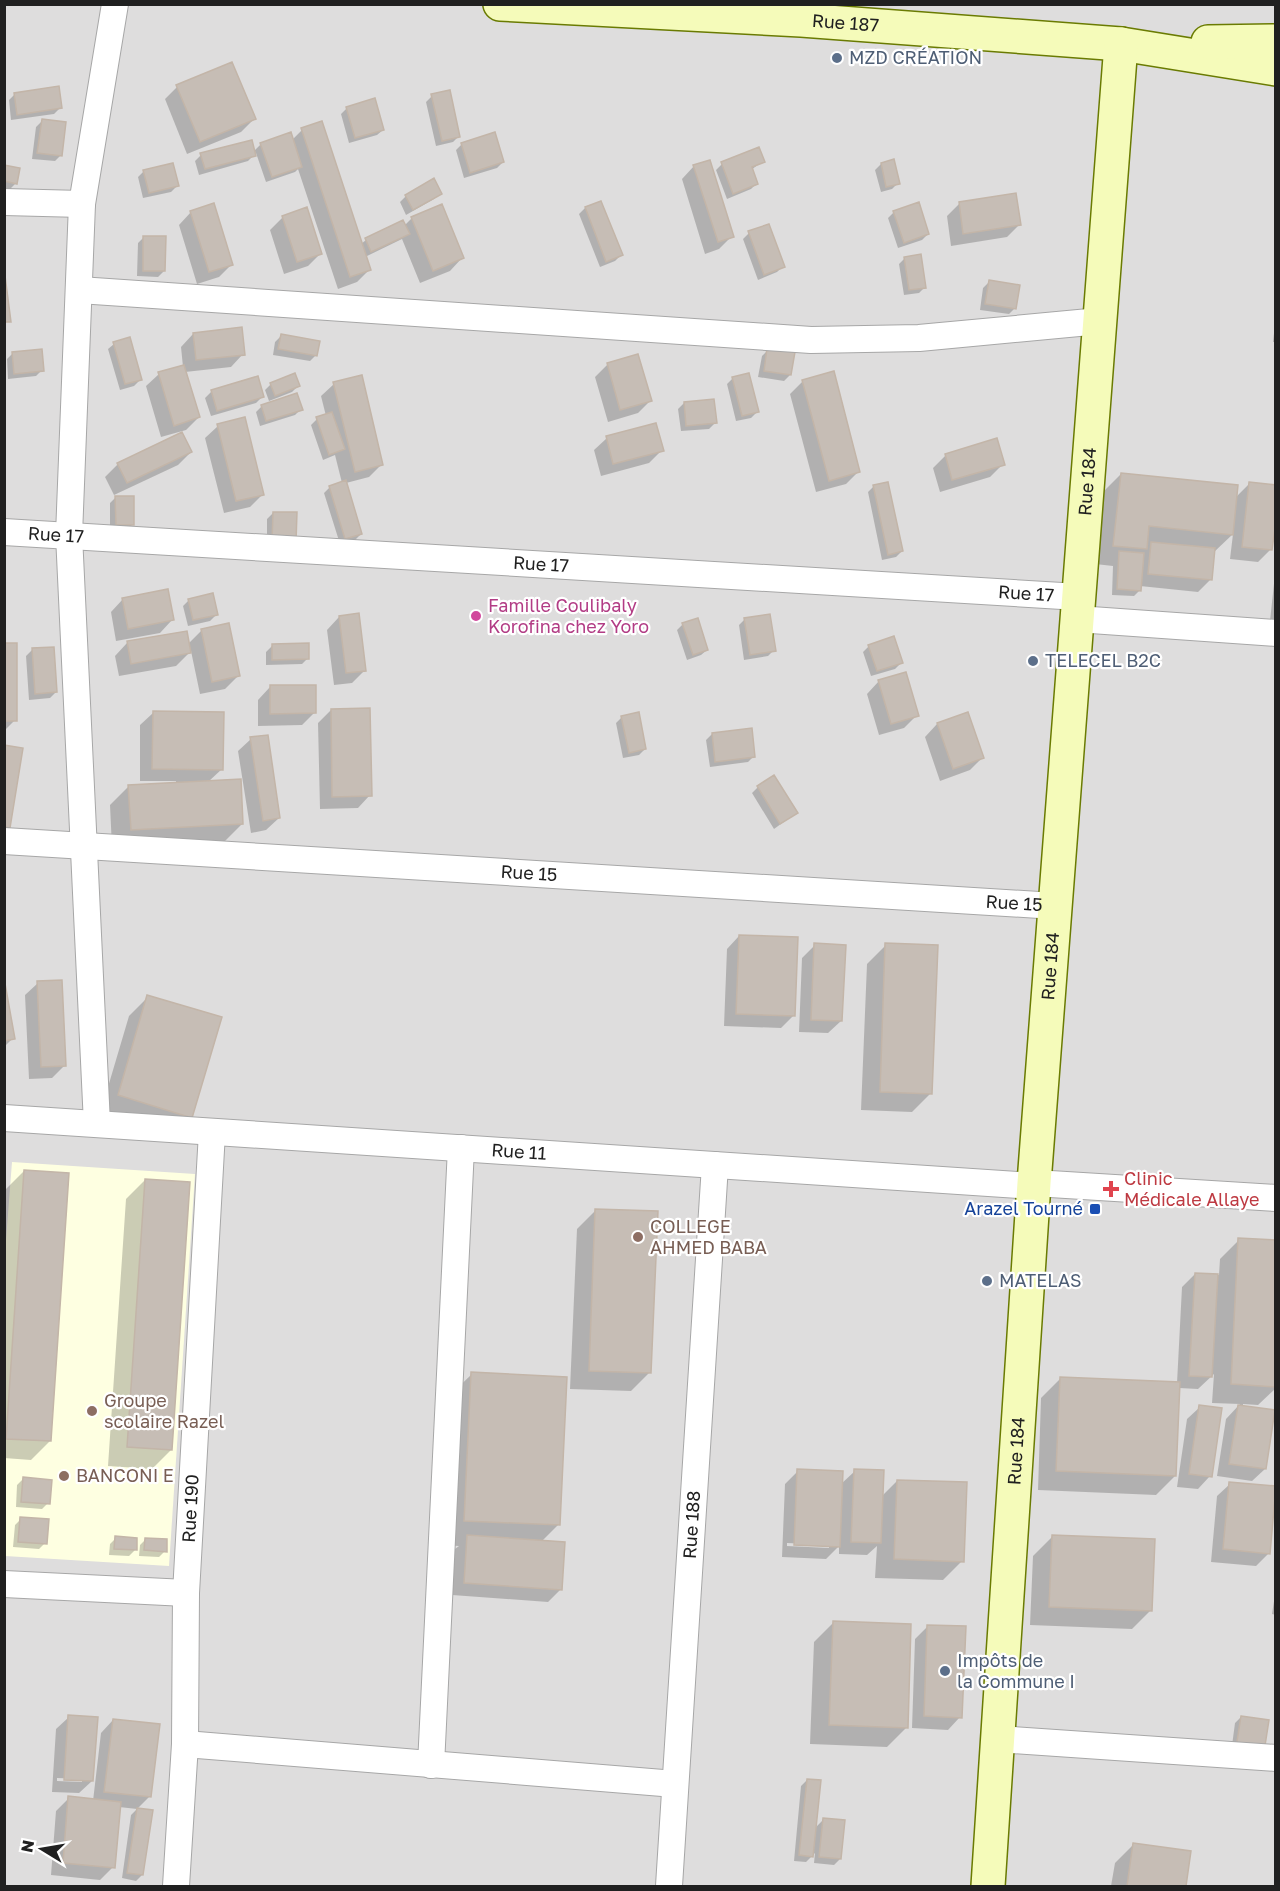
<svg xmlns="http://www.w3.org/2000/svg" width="1280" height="1891" viewBox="0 0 1280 1891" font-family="'Golos Text',sans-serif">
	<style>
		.residential { fill: #dedddd }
		.education { fill: #feffe1 }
		.shadow { fill: #0003; fill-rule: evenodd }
		.building { fill: #c6bdb5; stroke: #c3b5a8; stroke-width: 1.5 }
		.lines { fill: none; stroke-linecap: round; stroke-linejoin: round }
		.street-casing { stroke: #a7a7a7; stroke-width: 28 }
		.secondary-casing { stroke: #6a7b02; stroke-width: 36 }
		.street { stroke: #fff; stroke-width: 26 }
		.secondary { stroke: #f5fbba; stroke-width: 33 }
		.service-dot { fill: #5c6f8a; stroke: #fff; stroke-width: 2 }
		.hotel-dot { fill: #d1479c; stroke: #fff; stroke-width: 2 }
		.health-dot { fill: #e0444e; stroke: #fff; stroke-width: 2 }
		.transit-dot { fill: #1a4fb4; stroke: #fff; stroke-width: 2 }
		.education-dot { fill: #8d6e63; stroke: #fff; stroke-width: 2 }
		.labels { text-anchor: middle; stroke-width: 4.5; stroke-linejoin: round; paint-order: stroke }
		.street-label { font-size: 18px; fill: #202020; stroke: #fff }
		.service-label { font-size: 18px; fill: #4e5e75; stroke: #fff; text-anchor: start }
		.hotel-label { font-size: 18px; fill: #b23c85; stroke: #fff; text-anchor: start }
		.health-label { font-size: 18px; fill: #be3a42; stroke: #fff; text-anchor: start }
		.transit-label { font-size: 18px; fill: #164399; stroke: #fff; text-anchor: end }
		.education-label { font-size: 18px; fill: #785e54; stroke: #fff; text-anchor: start }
	</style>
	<rect width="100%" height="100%" fill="#f1eee6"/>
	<path class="residential" d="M5,5h1270v1881h-1270z"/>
	<path class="education" d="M12,1162l183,12 -26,392 -164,-10 -1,-290z"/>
	<path class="shadow" d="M177,87l77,32 -13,13 -54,22 -22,-55z
		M15,94l45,14 -6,6 -43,6 -2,-20z
		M432,96l27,40 -6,6 -17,4 -10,-44z
		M347,108l36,22 -6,5 -28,8 -8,-29z
		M42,121l19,34 -6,6 -23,-2 4,-32z
		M302,130l59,114 5,-4 38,-14 8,-8 29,-12 21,52 -12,13 -30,12 -18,-44 -37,18 5,12 -13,13 -19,7 -40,-120 -3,3 -29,10 -10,-29 -8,8 -49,14 -4,-14 6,-6 52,-3 8,-8 31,-4z
		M462,144l41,18 -6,6 -33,10 -8,-28z
		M758,149l5,12 -12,9 6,13 -6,6 -24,10 -11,-29 6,-6z
		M881,164l17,19 -6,6 -11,3 -6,-22z
		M4,166l12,17 -6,6 -6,-1z
		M694,166l38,70 -13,13 -14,5 -23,-75z
		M144,171l33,15 -6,6 -28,6 -5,-21z
		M434,181l6,12 -6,6 -28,16 -6,-13 6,-6z
		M600,203l21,52 -6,6 -15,6 -21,-53 6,-6z
		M959,204l61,20 -13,13 -56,9 -4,-30z
		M191,212l41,52 -13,13 -22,7 -18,-59z
		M894,212l34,22 -6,6 -24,8 -10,-30z
		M283,217l38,36 -13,13 -24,8 -14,-44z
		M749,233l34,33 -6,6 -19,8 -15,-41z
		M144,237l20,34 -6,6 -21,-1 1,-33z
		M905,258l20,29 -6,6 -15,2 -5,-31z
		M989,282l26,26 -6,6 -29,-4 3,-22z
		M1276,315v27h-3z
		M193,334l50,20 -12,13 -46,5 14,45 -13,13 -25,7 -15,-51 13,-12 24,-7 -2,-20z
		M281,336l35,19 -6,6 -37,-6 2,-13z
		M114,344l26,36 -6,6 -14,4 -12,-41z
		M768,350l22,25 -6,6 -26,-4 4,-21z
		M13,353l29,17 -6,6 -28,3 -1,-20z
		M608,364l42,37 -12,12 -30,9 -13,-45z
		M257,378l5,19 -6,6 -45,13 -6,-18 6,-6z
		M733,378l24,34 -6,6 -15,3 -9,-37z
		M803,381l55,91 -12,12 -30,8 -26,-98z
		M271,384l27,2 -6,6 -23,9 -4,-11z
		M334,384l48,80 -13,13 -23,6 15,51 -6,6 -15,4 -16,-51 6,-6 12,-4 -7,-28 -12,5 -12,-35 6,-6 9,-3 -5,-20z
		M684,403l31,20 -6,6 -28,2 -3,-22z
		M262,406l39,3 -6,6 -35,11 -4,-14z
		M218,426l45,68 -13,13 -26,6 -19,-75z
		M607,438l55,12 -13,13 -48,13 -7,-26z
		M191,452l-13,13 -64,30 -9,-18 13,-13z
		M946,455l57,9 -13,13 -50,15 -7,-24z
		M1121,474l115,23 13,-13 22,65 -13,13 -28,-3 3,-25 -20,19 -2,26 -13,13 -58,-6v4l-6,6 -22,-1 1,-29 -18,-2 7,-71z
		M874,486l28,65 -6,6 -14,3 -14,-68z
		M116,497l16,28 -6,6h-16v-28z
		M273,513l22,1 -28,33v-28z
		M1276,565v66l-7,-1z
		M123,599l49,21 -12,13 -44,8 -5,-29z
		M189,600l27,15 -6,6 -22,5 -5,-20z
		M339,617l26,53 -13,13 -18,2 -7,-55z
		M745,619l29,31 -6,6 -24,4 -5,-35z
		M683,624l24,26 -6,5 -14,5 -10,-30z
		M202,630l36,46 -13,13 -25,5 -9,-43 -15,15 -57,10 -4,-20 12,-13 59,-11 2,12z
		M4,645l11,75 -11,11z
		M272,646l36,12 -6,6 -36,1v-13z
		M869,646l32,17 -6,6 -24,7 -8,-24z
		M32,650l24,42 -6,6 -21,2 -3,-44z
		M879,681l38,34 -13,13 -25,7 -12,-41z
		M270,687l44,26 -12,12 -44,1v-26z
		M331,710l39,85 -12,13 -38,1 -2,-86z
		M153,713l69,56 -14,13 34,42 -19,19 -111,5 -2,-43 19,-19 47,-2v-3h-36v-56z
		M967,714l15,44 -12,12 -30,11 -15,-44 12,-13z
		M622,717l23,32 -6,6 -16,3 -7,-35z
		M712,734l42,22 -6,6 -38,5 -4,-27z
		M251,739l28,79 -13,12 -15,3 -13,-82z
		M758,787l38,26 -22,16 -22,-36z
		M739,936l55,79 -13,13 -57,-2 3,-77z
		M815,945l26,76 -13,12 -29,-1 3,-74z
		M886,945l45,148 -19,19 -51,-2 6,-146z
		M38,983l26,83 -12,12 -23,1 -4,-84z
		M4,987l9,51 -9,9z
		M148,997l43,120 -19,19 -72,-22 29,-98z
		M24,1171l26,270 -19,19 -27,-2 1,-268z
		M145,1180l26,270 -19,19 -44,-3 18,-267z
		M596,1210l54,162 -19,19 -61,-2 7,-160z
		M1239,1240l37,2v146l-18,17 -15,-1v3l22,62 -13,12 -35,-5 9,-57 14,-15 -28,-1 2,-29 -16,15 -19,-1 -4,88 -19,19 -118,-5 3,-92 19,-19 117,4 5,-96 13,-13 24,1 1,-16z
		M472,1374l86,151 -17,17 20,47 -13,13 -96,-7 3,-46 4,-3 -19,-1 7,-147z
		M1200,1407l10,69 -12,13 -21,-2 10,-68z
		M798,1471l43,13 14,-13 26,26 16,-16 65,80 -19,19 -68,-2 2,-32 -10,9 -28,-1v-8l-13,13 -44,-2 3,-73zM787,1543l42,2v3l-42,-2z
		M23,1479l25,24 -6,6 -26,-2 1,-22z
		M1230,1484l39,69 -13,13 -45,-4 6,-66z
		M21,1519l24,24 -6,6 -26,-2 2,-22z
		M1052,1537l99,73 -19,19 -102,-4 3,-69z
		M116,1538l19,12 -6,6 -20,-1 1,-11z
		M146,1539l19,12 -6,6 -20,-1 1,-11z
		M1276,1588v27l-4,-1z
		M833,1623l73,105 -19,19 -77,-3 4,-102z
		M928,1626l32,91 -12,13 -36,-2 3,-89z
		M69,1717l23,64 -13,12 -27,-1 4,-63zM57,1778l25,1v3l-25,-1z
		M1241,1717l26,4 -36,32 4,-30z
		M113,1720l37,76 -13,13 -18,-2 -6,60 -13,13 -49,-5 5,-64 13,-13 24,3 8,-68z
		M807,1780l8,48 9,-9 16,40 -6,6 -20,-2 1,-10 -9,9 -12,-1 7,-75z
		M137,1809l5,66 -6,6 -14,-3 9,-63z
		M1134,1844l56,9 -5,33h-74l4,-23z"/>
	<path class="building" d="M232,62l24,57 -56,23 -24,-57z
		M59,86l3,22 -45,7 -3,-22z
		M450,90l10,47 -18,4 -11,-47z
		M375,98l9,32 -29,8 -9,-31z
		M42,119l24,3 -4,34 -25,-3z
		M322,121l49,149 -21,7 -49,-149z
		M291,132l11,35 -30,10 -12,-34z
		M495,132l9,30 -34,11 -9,-30z
		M252,140l4,16 -51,13 -5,-16z
		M759,147l6,15 -13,5 6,17 -25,10 -12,-32z
		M894,159l6,25 -14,3 -5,-24z
		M710,160l24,77 -16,5 -25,-77z
		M173,163l6,23 -30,7 -6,-23z
		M4,165l16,3 -3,16 -13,-3z
		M434,178l8,16 -29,16 -8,-15z
		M1016,193l5,32 -58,9 -4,-32z
		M601,201l22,54 -17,7 -21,-55z
		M919,202l10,32 -25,9 -11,-32z
		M214,203l19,62 -24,7 -19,-61z
		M442,204l22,54 -31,13 -22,-54z
		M307,207l15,47 -25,8 -15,-46z
		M403,220l7,14 -39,18 -6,-14z
		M769,224l16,43 -21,8 -16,-44z
		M143,236h23l-1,35h-22z
		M921,254l5,34 -17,2 -5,-33z
		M4,268l7,54h-7z
		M989,280l31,5 -4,24 -31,-5z
		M242,327l3,28 -49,5 -3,-27z
		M281,334l39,7 -3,15 -39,-7z
		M130,337l12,43 -17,4 -12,-42z
		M767,348l28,4 -4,23 -27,-4z
		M42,349l2,22 -30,3 -2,-22z
		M638,354l14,47 -32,9 -13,-47z
		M184,365l16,52 -26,9 -16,-54z
		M834,371l26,101 -31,9 -27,-101z
		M295,373l5,13 -25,10 -5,-13z
		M749,373l10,39 -17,4 -10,-39z
		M362,375l21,90 -28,7 -22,-90z
		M258,376l6,21 -47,14 -6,-21z
		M297,393l6,17 -37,11 -5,-16z
		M714,399l3,24 -31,3 -2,-24z
		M332,412l13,37 -16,6 -13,-38z
		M245,417l19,78 -28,6 -19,-77z
		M656,423l8,28 -51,13 -7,-28z
		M182,432l10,20 -65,31 -10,-20z
		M997,438l8,27 -53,15 -7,-26z
		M1121,473l117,12 -5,50 -84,-9 -2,23 -34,-3z
		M346,480l16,54 -17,5 -16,-53z
		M888,482l15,69 -15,4 -15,-70z
		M1249,482l27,3v36l-4,29 -30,-3z
		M115,496h19v29h-18z
		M273,512h24l-1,30h-24z
		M1151,542l64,6 -3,32 -64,-6z
		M1119,551l25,2 -3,38 -24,-2z
		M168,589l6,31 -46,9 -6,-31z
		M213,593l5,22 -25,5 -5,-21z
		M359,613l7,58 -20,2 -7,-57z
		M770,614l6,37 -26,4 -6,-37z
		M698,618l10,32 -15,5 -11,-32z
		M229,623l11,53 -28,6 -11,-53z
		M187,631l4,22 -60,11 -4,-23z
		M894,636l9,27 -26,8 -9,-26z
		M4,643h13v78h-13z
		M309,643v16l-37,1v-16z
		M54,647l3,45 -22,2 -3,-46z
		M906,672l13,44 -28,8 -13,-44z
		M270,685h46v28l-46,1z
		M370,708l2,88 -40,1 -1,-88z
		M153,711l71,1 -1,58 -71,-1z
		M639,712l7,37 -17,4 -8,-37z
		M968,712l16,46 -31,11 -16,-46z
		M752,728l3,29 -40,5 -3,-29z
		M268,735l12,83 -17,3 -13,-84z
		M4,745l19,3 -13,80 -6,-1z
		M774,775l24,38 -18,11 -23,-38z
		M241,779l2,45 -112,6 -3,-45z
		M739,935l59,2 -3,79 -59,-2z
		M814,943l32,2 -4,76 -31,-1z
		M885,943l53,2 -6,149 -52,-2z
		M4,978l11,61 -11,2z
		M62,980l4,86 -25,1 -4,-86z
		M147,995l75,22 -30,101 -74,-23z
		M24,1170l45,3 -18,268 -45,-2z
		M145,1179l45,3 -18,268 -45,-3z
		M595,1209l63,2 -7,162 -62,-2z
		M1238,1238l38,2v147l-45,-3z
		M1195,1273l23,1 -6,103 -23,-1z
		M471,1372l96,5 -7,148 -96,-4z
		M1060,1377l120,5 -4,94 -120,-5z
		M1199,1405l23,3 -10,69 -23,-3z
		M1238,1405l37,5 -9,59 -37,-5z
		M797,1469l46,2 -3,76 -46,-2z
		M854,1469l30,1 -3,73 -30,-1z
		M23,1477l29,3 -2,24 -29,-2z
		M897,1480l70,2 -3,80 -70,-3z
		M1229,1482l47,4 -6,68 -47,-5z
		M20,1517l29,2 -2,25 -29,-2z
		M467,1535l98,7 -3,48 -98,-7z
		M1052,1535l103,4 -3,72 -103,-4z
		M115,1536l22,2v12l-23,-1z
		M145,1538l22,1v13l-23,-2z
		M833,1621l78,3 -3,104 -79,-3z
		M927,1625l39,1 -4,92 -38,-2z
		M68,1715l30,2 -5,64 -29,-1z
		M1241,1716l28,4 -5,32 -28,-4z
		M113,1719l47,5 -9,73 -47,-5z
		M807,1779l14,1 -8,77 -14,-2z
		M68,1796l53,6 -6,66 -52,-5z
		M137,1808l16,2 -10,65 -16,-2z
		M823,1818l22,2 -4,39 -22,-2z
		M1133,1843l58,8 -5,35h-59z"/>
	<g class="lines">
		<defs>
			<g id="street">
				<path d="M4,202l78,2"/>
				<path d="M79,290l732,50 108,-2 181,-17"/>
				<path id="s1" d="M4,532l1075,65"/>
				<path d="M1077,619l199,14"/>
				<path id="s2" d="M4,841l1051,65"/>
				<path id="s3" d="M4,1118l1030,68"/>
				<path d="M97,1124l-28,-589 13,-331 33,-200"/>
				<path d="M1034,1183l242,15"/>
				<path d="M4,1584l182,9"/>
				<path d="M998,1739l278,19"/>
				<path d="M185,1744l490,40"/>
				<path d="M431,1765l30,-617"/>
				<path id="s4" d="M176,1886l9,-142 1,-151 26,-461"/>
				<path id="s5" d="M669,1886l46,-721"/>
			</g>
			<g id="secondary">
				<path id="s6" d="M500,4l301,16 320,24 155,25"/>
				<path d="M1208,42l68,-1"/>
				<path id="s7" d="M988,1886l46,-703 87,-1139"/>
			</g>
		</defs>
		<use href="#street" class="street-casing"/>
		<use href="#secondary" class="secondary-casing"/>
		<use href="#street" class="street"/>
		<use href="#secondary" class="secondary"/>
	</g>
	<g class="service-dot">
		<circle cx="837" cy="58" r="6"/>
		<circle cx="1033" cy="661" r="6"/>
		<circle cx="987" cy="1281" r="6"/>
		<circle cx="945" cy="1671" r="6"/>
	</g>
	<circle class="hotel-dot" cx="476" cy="616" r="6"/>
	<path class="health-dot" d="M1108 1180h6v6h6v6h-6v6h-6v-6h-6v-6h6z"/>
	<rect class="transit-dot" x="1089" y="1203" width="12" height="12" rx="3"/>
	<g class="education-dot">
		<circle cx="638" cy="1237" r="6"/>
		<circle cx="92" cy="1411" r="6"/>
		<circle cx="64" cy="1476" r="6"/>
	</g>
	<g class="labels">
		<g class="street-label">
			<text dy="6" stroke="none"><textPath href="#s6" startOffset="346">Rue 187</textPath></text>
			<text dy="6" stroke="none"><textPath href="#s7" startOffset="1408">Rue 184</textPath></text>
			<text dy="6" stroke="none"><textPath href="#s1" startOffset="52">Rue 17</textPath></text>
			<text dy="6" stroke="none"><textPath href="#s1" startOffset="538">Rue 17</textPath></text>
			<text dy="6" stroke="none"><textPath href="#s1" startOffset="1024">Rue 17</textPath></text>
			<text dy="6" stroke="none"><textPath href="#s2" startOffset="526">Rue 15</textPath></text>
			<text dy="6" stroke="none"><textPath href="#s2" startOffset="1012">Rue 15</textPath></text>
			<text dy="6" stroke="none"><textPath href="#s7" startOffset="922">Rue 184</textPath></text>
			<text dy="6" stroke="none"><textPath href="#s3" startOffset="516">Rue 11</textPath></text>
			<text dy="6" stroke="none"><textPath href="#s7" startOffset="436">Rue 184</textPath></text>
			<text dy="6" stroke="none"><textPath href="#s4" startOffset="378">Rue 190</textPath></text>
			<text dy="6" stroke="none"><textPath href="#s5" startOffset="362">Rue 188</textPath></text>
		</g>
		<g class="service-label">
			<text x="849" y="64">MZD CRÉATION</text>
			<text x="1045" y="667">TELECEL B2C</text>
			<text x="999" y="1287">MATELAS</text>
			<text x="957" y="1667">Impôts de<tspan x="957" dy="21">la Commune I</tspan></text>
		</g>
		<g class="hotel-label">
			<text x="488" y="612">Famille Coulibaly<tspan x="488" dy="21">Korofina chez Yoro</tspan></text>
		</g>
		<g class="health-label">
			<text x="1124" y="1185">Clinic<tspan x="1124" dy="21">Médicale Allaye</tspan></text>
		</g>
		<g class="transit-label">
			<text x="1083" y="1215">Arazel Tourné</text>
		</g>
		<g class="education-label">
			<text x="650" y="1233">COLLEGE<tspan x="650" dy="21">AHMED BABA</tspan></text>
			<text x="104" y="1407">Groupe<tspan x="104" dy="21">scolaire Razel</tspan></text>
			<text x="76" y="1482">BANCONI E</text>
		</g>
	</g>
	<rect width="1280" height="1891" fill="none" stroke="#202020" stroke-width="12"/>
	<g transform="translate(42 1849) rotate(281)" stroke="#ffffff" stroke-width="4.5" paint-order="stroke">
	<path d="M0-4.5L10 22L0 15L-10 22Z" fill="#202020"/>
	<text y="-9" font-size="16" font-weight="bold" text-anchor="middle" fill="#202020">N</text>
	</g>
</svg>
